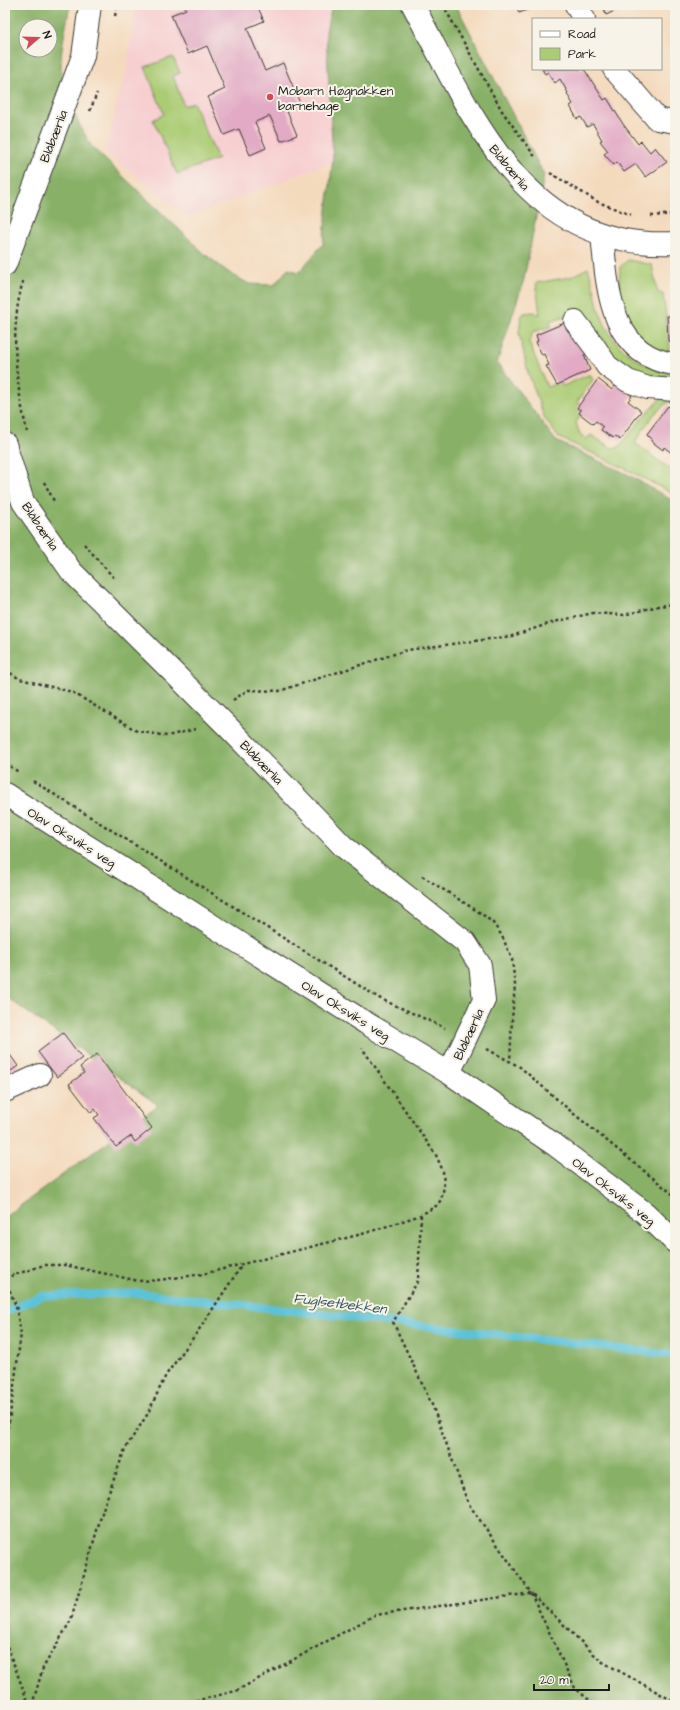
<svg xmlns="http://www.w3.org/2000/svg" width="680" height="1710" viewBox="0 0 680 1710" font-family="'Architects Daughter',sans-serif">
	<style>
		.built { fill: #f7cfd1 }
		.green { fill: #abcc75; stroke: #647448 }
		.forest { fill: #88b066; stroke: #526641; fill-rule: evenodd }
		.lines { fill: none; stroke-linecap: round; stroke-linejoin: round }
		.stream { stroke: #5cc2da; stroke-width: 8 }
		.building { fill: #e2aac5 }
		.minor-casing { stroke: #3c3834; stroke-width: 24 }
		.path { stroke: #3c3834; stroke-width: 2.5; stroke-dasharray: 3 3; stroke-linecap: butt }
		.minor { stroke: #fff; stroke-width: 22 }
		.poi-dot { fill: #d1495b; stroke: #f7f3e8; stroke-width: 1.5 }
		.labels { text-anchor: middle; stroke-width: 4; stroke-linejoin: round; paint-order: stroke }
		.poi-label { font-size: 13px; fill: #1c1c1c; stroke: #f7f3e8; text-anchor: start }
		.street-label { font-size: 13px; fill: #1c1c1c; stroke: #f7f3e8 }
		.water-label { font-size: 14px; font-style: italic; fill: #32565e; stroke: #f7f3e8 }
	</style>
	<rect width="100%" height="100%" fill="#f7f3e8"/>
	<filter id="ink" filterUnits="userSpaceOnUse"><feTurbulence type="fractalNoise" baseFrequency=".025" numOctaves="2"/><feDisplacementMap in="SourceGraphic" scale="8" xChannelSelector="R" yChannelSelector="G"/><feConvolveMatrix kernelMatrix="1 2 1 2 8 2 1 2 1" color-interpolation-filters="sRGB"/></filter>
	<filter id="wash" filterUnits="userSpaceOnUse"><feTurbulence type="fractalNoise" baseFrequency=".012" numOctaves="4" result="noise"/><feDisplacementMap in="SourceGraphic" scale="16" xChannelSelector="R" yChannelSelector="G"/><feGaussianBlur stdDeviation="0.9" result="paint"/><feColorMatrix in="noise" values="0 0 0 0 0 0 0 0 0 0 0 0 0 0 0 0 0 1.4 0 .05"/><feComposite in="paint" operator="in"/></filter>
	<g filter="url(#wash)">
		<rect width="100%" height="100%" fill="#f4dabd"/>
		<path class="built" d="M136,5h236l62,118 -246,94 -83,-66 21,-81z"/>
		<path class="green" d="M173,57l7,16 -7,3 11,30 9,-4 25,57 -41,15 -24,-54 11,-6 -19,-47z
			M628,260l24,5 5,25 2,3 4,1 7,53 -4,6c-7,-4 -16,-7 -22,-12 -20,-16 -27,-49 -24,-74z
			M588,268c6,15 7,30 12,45 14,37 38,53 75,61v9l-46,-10 -57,-59 -23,7 3,5 -19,6 -4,10 18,45 13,-5 3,4 27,-12 3,6 -16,22 7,7 -8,14 4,11 6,5 5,-4 20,13 8,-1 24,-30 18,-19 14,-3v9l-4,-3c-15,7 -28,28 -36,42l40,30v22l-51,-27 -66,-31 -14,-20 -16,-45 -9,-39 2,-16 3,-4 10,-1 6,3 -4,-32 34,-6z"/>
		<path class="forest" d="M5,5h65c-4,23 -12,51 -8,74 4,21 19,50 30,68l114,108 22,17 21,12 25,1 14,-16 11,3 24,-28 10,-86 -7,-126 6,-27h124l88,170 -20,104 -27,84 59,78 73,34 46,27v1203h-670v-488l153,-112 -153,-109zM26,26h24v24h-24z"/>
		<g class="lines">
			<path class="stream" d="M5,1312l37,-16 96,-3 537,62"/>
		</g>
		<g id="blocks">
			<path class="building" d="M184,5h73l7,16 -17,7 18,43 18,-8 17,40 -14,6 11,26 -16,6 -11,-25 -15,6 11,26 -16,7 -11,-26 -15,6 -16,-38 17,-8 -18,-43 -19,8 -17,-39 15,-6z
				M516,5h24l-21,8z
				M603,5h25l-22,10z
				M542,69h42l20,31 3,-2 16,26 15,20 3,-3 9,11 5,-5 12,15 -21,15 -10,-13 -12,8 -7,-10 -3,3 -10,-11 4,-3 -8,-10 2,-1 -9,-16 -6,3 -6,-10 -4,2 -7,-13 3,-2 -6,-10 1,-1 -8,-14 -5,4 -7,-11 -3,2z
				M667,316h8v26l-7,-1z
				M569,321l21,31 -6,3 6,15 -33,15 -11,-19 3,-1 -5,-11 -2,1 -6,-13 2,-1 -2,-6z
				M598,379l14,11 4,-6 16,12 -4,5 13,10 -21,29 -5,-4 -2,2 -12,-8 2,-3 -7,-6 -3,3 -14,-11 2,-3 -4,-2z
				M668,406l7,5v47l-3,-2 1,-2 -9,-7 -1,3 -12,-9 1,-2 -5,-5z
				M63,1033l19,25 -25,19 -19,-25z
				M5,1048l13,18 -13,9z
				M97,1054l55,74 -17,14 -4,-6 -15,11 -22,-29 5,-3 -4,-6 -4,4 -22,-29 15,-11 -4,-6z"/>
		</g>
	</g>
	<g filter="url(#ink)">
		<use href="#blocks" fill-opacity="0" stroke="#3c3834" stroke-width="1"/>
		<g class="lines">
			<defs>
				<path id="minor" d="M413,5c59,111 112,246 262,238
					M576,5l8,14
					M614,69l43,50 18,3
					M602,234c5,51 7,122 73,130
					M5,265l78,-209 7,-51
					M575,321l19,25 13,20 21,15 20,7 27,2
					M5,444l18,58 48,69 158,157 115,119 121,95 15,23 4,35 -35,73
					M5,794l361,229 83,50 106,72 90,68 30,29
					M5,1091l35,-16"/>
			</defs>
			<use href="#minor" class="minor-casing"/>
			<path class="path" d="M443,5l59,106 34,47
				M115,16l2,-11
				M90,111l7,-18
				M550,173l48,29 33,13
				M651,216l24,-2
				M23,281c-14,50 -7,102 4,151
				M44,482l11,21
				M84,544l30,34
				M5,670l15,9 52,13 65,39 30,5 29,-7
				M233,700l15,-10 31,1 128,-41 105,-14 42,-14 39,-9 31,2 34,-9 17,-2
				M5,763l15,10
				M33,781l346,217 66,30
				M422,876l60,38 11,9 9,13 10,23 3,26 -3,34 -2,43
				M487,1049l33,18 54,47 101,82
				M421,1215l-3,66 -25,41 40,85 35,96 63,90 44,95 20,17
				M5,1278l39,-13h21l74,16 20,-1 44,-6 163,-41 55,-18 15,-9 5,-6 3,-13 -1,-16 -7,-16 -74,-107
				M5,1279l11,27 5,28 -12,88 -4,17
				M5,1641l24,64
				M32,1705l11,-37 28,-48 33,-114 21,-57 22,-34 19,-40 32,-44 44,-66
				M178,1705l58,-14 139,-76 156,-22 70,68 74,41"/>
			<use href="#minor" class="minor"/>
		</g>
	</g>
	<circle class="poi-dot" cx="270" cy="97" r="4"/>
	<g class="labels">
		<g class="poi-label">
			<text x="278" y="95">Mobarn Høgnakken<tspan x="278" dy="15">barnehage</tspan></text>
		</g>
		<g class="street-label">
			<text transform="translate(53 136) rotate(-69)" y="5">Blåbærlia</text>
			<text transform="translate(510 167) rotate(50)" y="5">Blåbærlia</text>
			<text transform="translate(41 526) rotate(56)" y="5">Blåbærlia</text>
			<text transform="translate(262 762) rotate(46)" y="5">Blåbærlia</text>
			<text transform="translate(72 837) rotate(32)" y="5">Olav Oksviks veg</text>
			<text transform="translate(346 1010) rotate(32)" y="5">Olav Oksviks veg</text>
			<text transform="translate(468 1034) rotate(-65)" y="5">Blåbærlia</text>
			<text transform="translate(614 1191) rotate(38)" y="5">Olav Oksviks veg</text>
		</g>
		<g class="water-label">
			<text transform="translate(340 1303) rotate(7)" y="5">Fuglsetbekken</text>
		</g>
	</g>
	<rect width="680" height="1710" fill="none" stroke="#f7f3e8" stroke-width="20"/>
	<rect x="532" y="18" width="130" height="52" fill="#f7f3e8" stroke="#9f9d96"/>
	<rect x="540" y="31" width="20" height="6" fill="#ffffff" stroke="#9f9d96"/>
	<text x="568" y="38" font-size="12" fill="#1c1c1c">Road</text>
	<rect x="540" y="48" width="20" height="12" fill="#abcc75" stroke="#9f9d96"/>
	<text x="568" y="58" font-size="12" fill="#1c1c1c">Park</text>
	<g transform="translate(38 38) rotate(70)"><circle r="19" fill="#f7f3e8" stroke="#9f9d96"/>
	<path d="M0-3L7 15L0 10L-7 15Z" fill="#d1495b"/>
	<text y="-6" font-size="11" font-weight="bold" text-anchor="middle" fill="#1c1c1c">N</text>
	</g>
	<path d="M534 1684v6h75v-6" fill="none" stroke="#1c1c1c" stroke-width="2"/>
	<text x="540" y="1684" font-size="12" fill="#1c1c1c" stroke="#f7f3e8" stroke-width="3" paint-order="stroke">20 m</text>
</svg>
